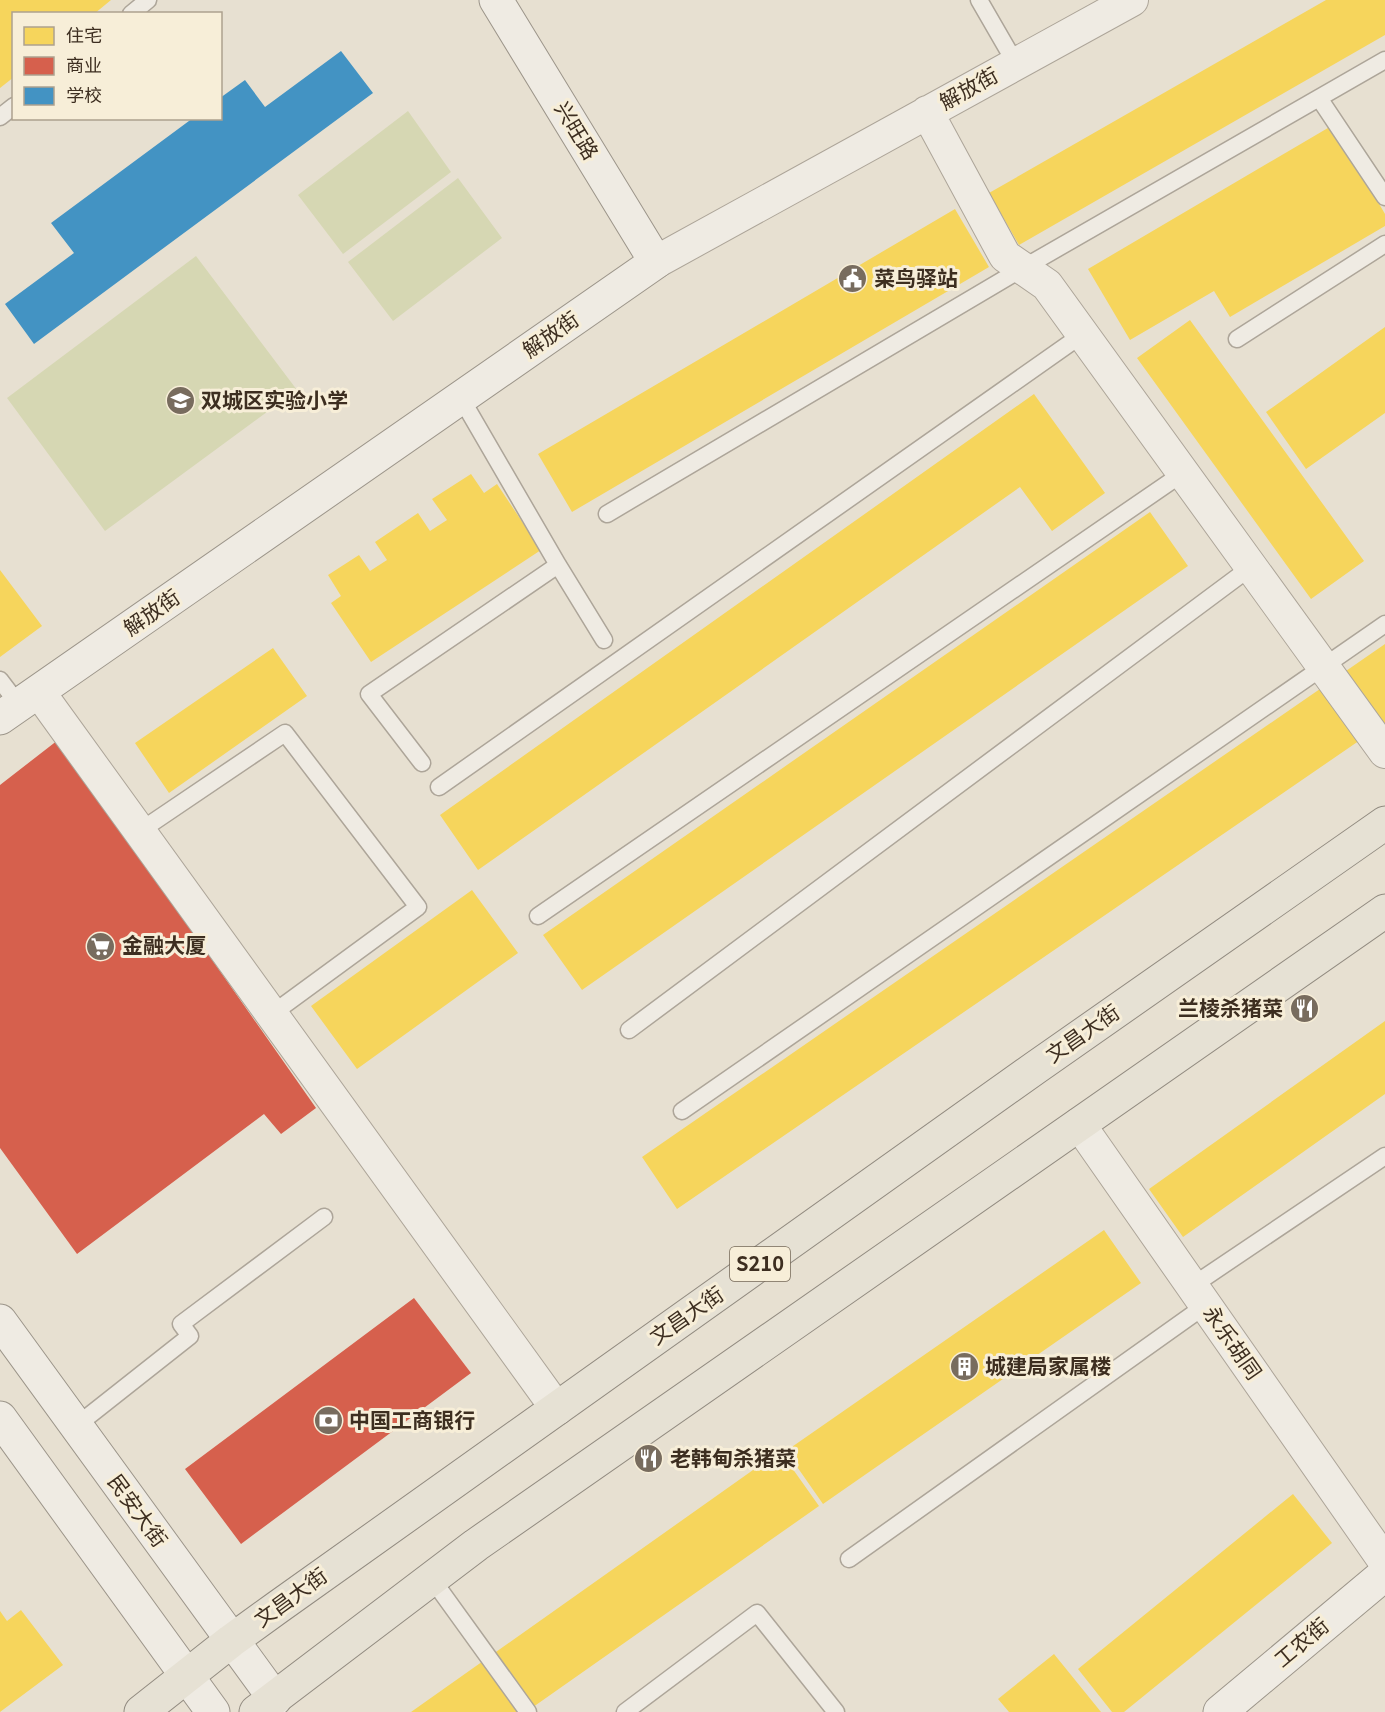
<svg xmlns="http://www.w3.org/2000/svg" width="1385" height="1712" viewBox="0 0 1385 1712" font-family="Georgia,'Noto Sans SC',serif">
	<style>
		.green { fill: #d6d7b3 }
		.homes { fill: #f6d55c }
		.shops { fill: #d6604d }
		.schools { fill: #4393c3 }
		.lines { fill: none; stroke-linecap: round; stroke-linejoin: round }
		.lane-casing { stroke: #ada599; stroke-width: 19 }
		.street-casing { stroke: #ada599; stroke-width: 34 }
		.secondary-casing { stroke: #9c958a; stroke-width: 35 }
		.primary-casing { stroke: #928b80; stroke-width: 35 }
		.lane { stroke: #efebe3; stroke-width: 16 }
		.street { stroke: #efebe3; stroke-width: 32 }
		.secondary { stroke: #efebe3; stroke-width: 33 }
		.primary { stroke: #e6e1d4; stroke-width: 33 }
		.labels { text-anchor: middle; stroke-width: 6; stroke-linejoin: round; paint-order: stroke }
		.shield { fill: #f7eed8; stroke: #756857; stroke-width: 1.5 }
		.shield-label { font-size: 20px; font-weight: bold; fill: #3d2e20 }
		.street-label { font-size: 21px; fill: #3d2e20; stroke: #f7eed8 }
		.poi-label { font-size: 21px; font-weight: bold; fill: #3d2e20; stroke: #f7eed8; text-anchor: start }
	</style>
	<rect width="100%" height="100%" fill="#e7e0d1"/>
	<path class="green" d="M408,111l43,61 -108,82 -45,-59z
		M458,178l44,60 -109,83 -45,-59z
		M196,256l101,134 -192,141 -98,-133z"/>
	<path class="homes" d="M0,0h111l-17,14h-80v63l-14,11z
		M1326,0h59v35l-366,210 -30,-52z
		M1333,125l52,89v12l-155,91 -16,-26 -84,49 -42,-71z
		M955,209l34,58 -417,245 -34,-58z
		M1190,320l174,241 -53,38 -174,-241z
		M1385,327v86l-79,56 -40,-57z
		M1034,394l71,99 -53,38 -32,-44 -542,383 -38,-55z
		M471,474l13,19 13,-9 44,66 -170,112 -40,-59 10,-7 -13,-21 31,-20 11,16 17,-11 -12,-18 43,-29 12,18 17,-11 -15,-21z
		M1150,512l38,54 -606,424 -39,-55z
		M0,570l42,56 -42,31z
		M1385,644v79l-708,486 -35,-52z
		M273,648l34,48 -138,97 -34,-50z
		M472,890l46,63 -161,116 -46,-63z
		M1385,1021v73l-202,143 -34,-48z
		M1104,1230l37,53 -318,221 -37,-53z
		M780,1451l39,55 -293,206h-115z
		M1293,1494l39,49 -208,169h-12l-34,-43z
		M21,1610l42,55 -63,47v-101l7,10z
		M1054,1654l47,58h-92l-11,-13z"/>
	<path class="shops" d="M58,740l258,368 -35,26 -17,-20 -187,140 -77,-106v-363z
		M414,1298l57,75 -230,171 -56,-75z"/>
	<path class="schools" d="M341,51l32,42 -339,251 -29,-40 69,-51 -23,-30 142,-105h27v-20l25,-18 20,27z"/>
	<g class="lines">
		<defs>
			<path id="lane" d="M979,0l37,64
				M131,14l17,-14
				M1319,98l66,99
				M0,117l14,-11
				M1237,339l148,-95
				M461,398l97,167 46,75
				M607,514l416,-246 362,-208
				M0,680l19,25
				M422,763l-53,-69 189,-129
				M439,787l644,-453
				M140,831l145,-98 133,174 -146,107
				M538,916l645,-443
				M629,1030l622,-463
				M682,1111l703,-487
				M1192,1286l193,-130
				M76,1426l114,-90 -9,-12 143,-107
				M849,1559l357,-254
				M432,1579l96,133
				M625,1712l132,-99 79,99"/>
			<path id="street" d="M927,112l78,144 42,29 338,467
				M656,262l476,-262
				M39,692l518,717
				M1079,1124l306,438"/>
			<path id="secondary" d="M0,718l656,-456 -160,-262
				M0,1321l275,378
				M0,1418l213,294
				M1220,1712l165,-138"/>
			<path id="primary" d="M141,1712l90,-71 47,-34 757,-539 350,-245
				M256,1712l220,-167 909,-634"/>
		</defs>
		<use href="#lane" class="lane-casing"/>
		<use href="#street" class="street-casing"/>
		<use href="#secondary" class="secondary-casing"/>
		<use href="#primary" class="primary-casing"/>
		<use href="#lane" class="lane"/>
		<use href="#street" class="street"/>
		<use href="#secondary" class="secondary"/>
		<use href="#primary" class="primary"/>
	</g>
	<defs>
		<symbol id="civic-disc" viewBox="-11 -11 22 22"><circle r="9.5" fill="#786c5e" stroke="#f7eed8"/><path d="M-.6-6.5H3V-4.5H.6V-3L4-1V1h2V6H-6V1h2V-1L-.6-3ZM-1.2 2.5V6h2.4V2.5Z" fill="#fff"/></symbol>
		<symbol id="school-disc" viewBox="-11 -11 22 22"><circle r="9.5" fill="#786c5e" stroke="#f7eed8"/><path d="M0-5L7-2L0 1L-7-2ZM-4 1L0 2.5L4 1V4Q0 6-4 4Z" fill="#fff"/></symbol>
		<symbol id="supermarket-disc" viewBox="-11 -11 22 22"><circle r="9.5" fill="#786c5e" stroke="#f7eed8"/><path d="M-6-5.5h2.5l.6 2H6L4.5 2H-2.5L-4.4-4H-6ZM-1.5 3.2a1.3 1.3 0 1 0 .1 0ZM3 3.2a1.3 1.3 0 1 0 .1 0Z" fill="#fff"/></symbol>
		<symbol id="restaurant-disc" viewBox="-11 -11 22 22"><circle r="9.5" fill="#786c5e" stroke="#f7eed8"/><path d="M-5-6h1v4h1v-4h1v4h1v-4h1v5L-1.5 .5V6h-2V.5L-5-1ZM5-6V6H3V1.5H1.5Q1.5-4 5-6Z" fill="#fff"/></symbol>
		<symbol id="building-disc" viewBox="-11 -11 22 22"><circle r="9.5" fill="#786c5e" stroke="#f7eed8"/><path d="M-4-6H4V6H1V3H-1V6H-4ZM-2.5-4.3h1.7v1.8h-1.7ZM.8-4.3h1.7v1.8H.8ZM-2.5-1h1.7V.8h-1.7ZM.8-1h1.7V.8H.8Z" fill="#fff"/></symbol>
		<symbol id="bank-disc" viewBox="-11 -11 22 22"><circle r="9.5" fill="#786c5e" stroke="#f7eed8"/><path d="M-6-4H6V4H-6ZM0-2.3a2.3 2.3 0 1 0 0 4.6a2.3 2.3 0 1 0 0-4.6Z" fill="#fff"/></symbol>
	</defs>
	<g fill-rule="evenodd">
		<use href="#civic-disc" x="836" y="262" width="33" height="33"/>
		<use href="#school-disc" x="164" y="384" width="33" height="33"/>
		<use href="#supermarket-disc" x="84" y="930" width="33" height="33"/>
		<use href="#restaurant-disc" x="1288" y="992" width="33" height="33"/>
		<use href="#building-disc" x="948" y="1350" width="33" height="33"/>
		<use href="#bank-disc" x="312" y="1404" width="33" height="33"/>
		<use href="#restaurant-disc" x="632" y="1442" width="33" height="33"/>
	</g>
	<g class="labels">
		<rect class="shield" x="730" y="1247" width="60" height="34" rx="4.5"/>
		<g class="shield-label">
			<text x="760" y="1271">S210</text>
		</g>
		<g class="street-label">
			<text transform="translate(969 89) rotate(-29)" y="7">解放街</text>
			<text transform="translate(576 131) rotate(59)" y="7">兴旺路</text>
			<text transform="translate(551 335) rotate(-35)" y="7">解放街</text>
			<text transform="translate(152 613) rotate(-35)" y="7">解放街</text>
			<text transform="translate(1083 1034) rotate(-35)" y="7">文昌大街</text>
			<text transform="translate(687 1316) rotate(-35)" y="7">文昌大街</text>
			<text transform="translate(1232 1343) rotate(55)" y="7">永乐胡同</text>
			<text transform="translate(137 1511) rotate(54)" y="7">民安大街</text>
			<text transform="translate(291 1598) rotate(-36)" y="7">文昌大街</text>
			<text transform="translate(1302 1643) rotate(-40)" y="7">工农街</text>
		</g>
		<g class="poi-label">
			<text x="874" y="286">菜鸟驿站</text>
			<text x="201" y="408">双城区实验小学</text>
			<text x="122" y="953">金融大厦</text>
			<text x="1283" y="1016" text-anchor="end">兰棱杀猪菜</text>
			<text x="985" y="1374">城建局家属楼</text>
			<text x="349" y="1428">中国工商银行</text>
			<text x="670" y="1466">老韩甸杀猪菜</text>
		</g>
	</g>
	<rect x="12" y="12" width="210" height="108" fill="#f7eed8" stroke="#ada18e" stroke-width="1.5"/>
	<rect x="24" y="27" width="30" height="18" fill="#f6d55c" stroke="#ada18e" stroke-width="1.5"/>
	<text x="66" y="42" font-size="18" fill="#3d2e20">住宅</text>
	<rect x="24" y="57" width="30" height="18" fill="#d6604d" stroke="#ada18e" stroke-width="1.5"/>
	<text x="66" y="72" font-size="18" fill="#3d2e20">商业</text>
	<rect x="24" y="87" width="30" height="18" fill="#4393c3" stroke="#ada18e" stroke-width="1.5"/>
	<text x="66" y="102" font-size="18" fill="#3d2e20">学校</text>
</svg>
